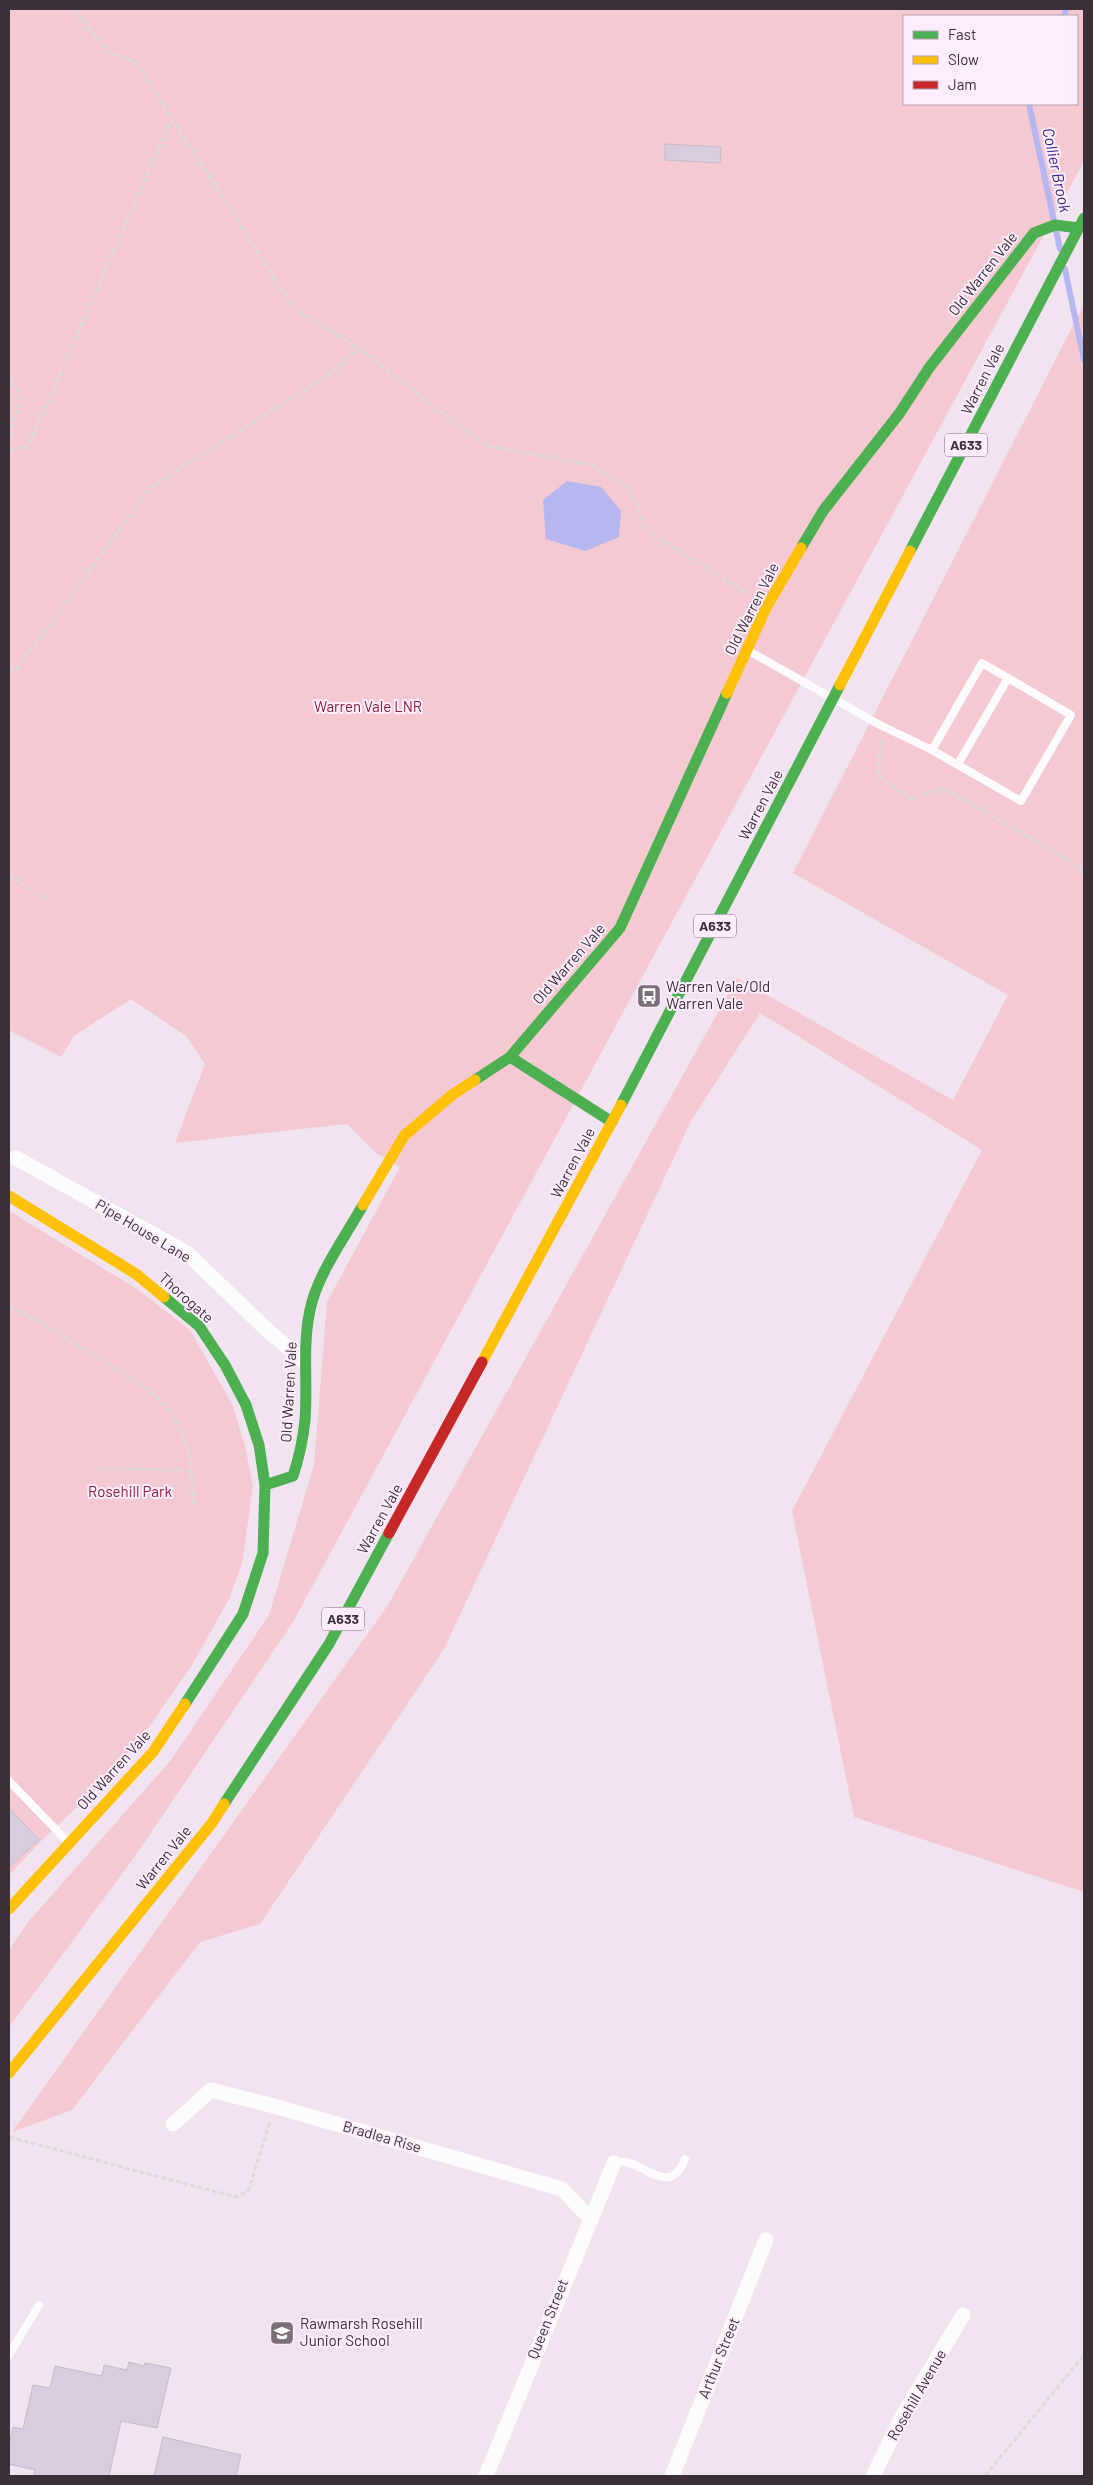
<svg xmlns="http://www.w3.org/2000/svg" width="1093" height="2485" viewBox="0 0 1093 2485" font-family="Barlow,sans-serif">
	<style>
		.green { fill: #f4c9d1; fill-rule: evenodd }
		.water { fill: #b6b6f1 }
		.lines { fill: none; stroke-linecap: round; stroke-linejoin: round }
		.stream { stroke: #b6b6f1; stroke-width: 6 }
		.building { fill: #d8cdde; stroke: #c4bbc7 }
		.path { stroke: #ddd9dc; stroke-width: 3; stroke-dasharray: 5 2.5; stroke-linecap: butt }
		.lane { stroke: #fdfbfd; stroke-width: 8 }
		.street { stroke: #fdfbfd; stroke-width: 15 }
		.fast { stroke: #4caf50; stroke-width: 11 }
		.slow { stroke: #ffc107; stroke-width: 11 }
		.jam { stroke: #c62828; stroke-width: 11 }
		.labels { text-anchor: middle; stroke-width: 4; stroke-linejoin: round; paint-order: stroke }
		.shield { fill: #feeefd; stroke: #766974; stroke-width: 1 }
		.shield-label { font-size: 14px; font-weight: bold; fill: #3b303a }
		.street-label { font-size: 15px; fill: #3b303a; stroke: #feeefd }
		.park-label { font-size: 15px; fill: #8c1d35; stroke: #feeefd }
		.poi-label { font-size: 15px; fill: #3b303a; stroke: #feeefd; text-anchor: start }
		.water-label { font-size: 16px; font-style: italic; fill: #302781; stroke: #feeefd }
	</style>
	<rect width="100%" height="100%" fill="#f1e3f0"/>
	<path class="green" d="M9,9h1075v152l-791,1461 -157,233 -127,172v-77l20,-29 142,-161 98,-145 45,-150 13,-163 73,-135 -24,-14 -29,-29 -172,19 30,-79 -19,-28 -55,-37 -57,37 -13,21 -52,-27zM904,16h173v88h-173z
		M1084,304v1588l-230,-75 -62,-306 190,-361 -222,-137 -69,108 -247,528 -184,275 -60,18 -128,168 -60,22 376,-527 349,-627 216,122 55,-105 -215,-122z
		M9,1211l128,78 53,41 43,76 12,40 8,40 -11,78 -13,35 -37,66 -52,75 -47,52 -51,48 -33,35z"/>
	<path class="water" d="M567,481l34,6 20,24 -2,26 -34,14 -39,-12 -3,-39z"/>
	<g class="lines">
		<path class="stream" d="M1064,16l2,-7
			M1029,104l31,145
			M1065,269l19,91"/>
	</g>
	<path class="building" d="M665,144l56,3 -1,16 -55,-3z
		M9,1808l30,32 -30,27z
		M129,2362l15,4 1,-3 26,5 -14,60 -36,-7 -12,55h-76l2,-6 -26,-6v-19l4,-18 10,2 10,-44 17,3 5,-22 47,10 2,-11 23,5z
		M163,2437l78,18 -5,21h-82z"/>
	<g class="lines">
		<path class="path" d="M74,9l34,43 28,11 158,246 64,39 128,98 103,18 37,22 11,19 7,24 106,66
			M9,375l11,24 -11,39
			M9,450l19,-3 143,-327
			M9,669l7,1 134,-182 183,-116 25,-24
			M880,739l-1,38 32,22 32,-11 131,75 10,11
			M9,875l38,25
			M9,1307l34,17 106,66 22,22 18,38 5,57
			M98,1469l93,1
			M9,2137l227,60 12,-6 4,-11 18,-59
			M985,2476l99,-121"/>
		<path class="lane" d="M749,651l131,74 52,25
			M958,764l50,-86 -26,-15 -50,87 89,51 50,-86 -63,-37
			M9,1781l59,61
			M614,2163c25,-10 54,40 71,-4
			M9,2355l30,-50"/>
		<path class="street" d="M16,1158l171,95 81,78 36,30
			M173,2124l38,-34 63,16 288,83 28,29
			M486,2476l128,-313
			M672,2476l94,-236
			M873,2476l30,-61 60,-100"/>
		<path class="fast" d="M801,548l22,-37 76,-97 30,-46 105,-135 21,-8 24,3
			M910,551l174,-333
			M510,1057l102,65
			M475,1080l35,-23 110,-129 107,-235
			M621,1105l219,-420
			M164,1297l35,29 26,39 21,40 13,40 6,40 -2,68 -20,61 -58,90
			M265,1485l28,-9c6,-18 10,-36 12,-56 3,-36 -3,-73 5,-110 7,-35 35,-73 53,-105
			M224,1804l105,-160 60,-111"/>
		<path class="slow" d="M840,685l70,-134
			M727,693l40,-87 34,-58
			M9,1196l127,78 28,23
			M363,1205l41,-69 48,-41 23,-15
			M482,1362l139,-257
			M9,1909l144,-157 32,-48
			M9,2073l203,-250 12,-19"/>
		<path class="jam" d="M389,1533l93,-171"/>
	</g>
	<defs>
		<symbol id="bus-square" viewBox="-11 -11 22 22"><rect x="-9" y="-9" width="18" height="18" rx="4" fill="#7b6f7a" stroke="#feeefd"/><path d="M-5-6H5V4H4V6H2V4H-2V6H-4V4H-5ZM-3.5-4V0h7V-4ZM-3.5 1.2v1.5H-2V1.2ZM2 1.2v1.5H3.5V1.2Z" fill="#fff"/></symbol>
		<symbol id="school-square" viewBox="-11 -11 22 22"><rect x="-9" y="-9" width="18" height="18" rx="4" fill="#7b6f7a" stroke="#feeefd"/><path d="M0-5L7-2L0 1L-7-2ZM-4 1L0 2.5L4 1V4Q0 6-4 4Z" fill="#fff"/></symbol>
	</defs>
	<g fill-rule="evenodd">
		<use href="#bus-square" x="635" y="982" width="28" height="28"/>
		<use href="#school-square" x="268" y="2319" width="28" height="28"/>
	</g>
	<g class="labels">
		<g class="shield">
			<rect x="945" y="433.5" width="42" height="23" rx="4"/>
			<rect x="694" y="914.5" width="42" height="23" rx="4"/>
			<rect x="322" y="1607.5" width="42" height="23" rx="4"/>
		</g>
		<g class="shield-label">
			<text x="966" y="450">A633</text>
			<text x="715" y="931">A633</text>
			<text x="343" y="1624">A633</text>
		</g>
		<g class="street-label">
			<text transform="translate(983 274) rotate(-52)" y="5">Old Warren Vale</text>
			<text transform="translate(983 379) rotate(-63)" y="5">Warren Vale</text>
			<text transform="translate(752 609) rotate(-63)" y="5">Old Warren Vale</text>
			<text transform="translate(761 805) rotate(-62)" y="5">Warren Vale</text>
			<text transform="translate(569 964) rotate(-49)" y="5">Old Warren Vale</text>
			<text transform="translate(573 1163) rotate(-62)" y="5">Warren Vale</text>
			<text transform="translate(143 1231) rotate(31)" y="5">Pipe House Lane</text>
			<text transform="translate(186 1298) rotate(42)" y="5">Thorogate</text>
			<text transform="translate(289 1392) rotate(-87)" y="5">Old Warren Vale</text>
			<text transform="translate(380 1519) rotate(-61)" y="5">Warren Vale</text>
			<text transform="translate(114 1770) rotate(-48)" y="5">Old Warren Vale</text>
			<text transform="translate(164 1858) rotate(-51)" y="5">Warren Vale</text>
			<text transform="translate(382 2137) rotate(16)" y="5">Bradlea Rise</text>
			<text transform="translate(548 2319) rotate(-68)" y="5">Queen Street</text>
			<text transform="translate(719 2358) rotate(-68)" y="5">Arthur Street</text>
			<text transform="translate(917 2395) rotate(-60)" y="5">Rosehill Avenue</text>
		</g>
		<g class="park-label">
			<text x="368" y="712">Warren Vale LNR</text>
			<text x="130" y="1497">Rosehill Park</text>
		</g>
		<g class="poi-label">
			<text x="666" y="992">Warren Vale/Old<tspan x="666" dy="17">Warren Vale</tspan></text>
			<text x="300" y="2329">Rawmarsh Rosehill<tspan x="300" dy="17">Junior School</tspan></text>
		</g>
		<g class="water-label">
			<text transform="translate(1057 170) rotate(78)" y="6">Collier Brook</text>
		</g>
	</g>
	<rect width="1093" height="2485" fill="none" stroke="#3b303a" stroke-width="20"/>
	<rect x="903" y="15" width="175" height="90" fill="#feeefd" stroke="#b0a2af"/>
	<rect x="913" y="31" width="25" height="8" fill="#4caf50" stroke="#b0a2af"/>
	<text x="948" y="40" font-size="15" fill="#3b303a">Fast</text>
	<rect x="913" y="56" width="25" height="8" fill="#ffc107" stroke="#b0a2af"/>
	<text x="948" y="65" font-size="15" fill="#3b303a">Slow</text>
	<rect x="913" y="81" width="25" height="8" fill="#c62828" stroke="#b0a2af"/>
	<text x="948" y="90" font-size="15" fill="#3b303a">Jam</text>
</svg>
